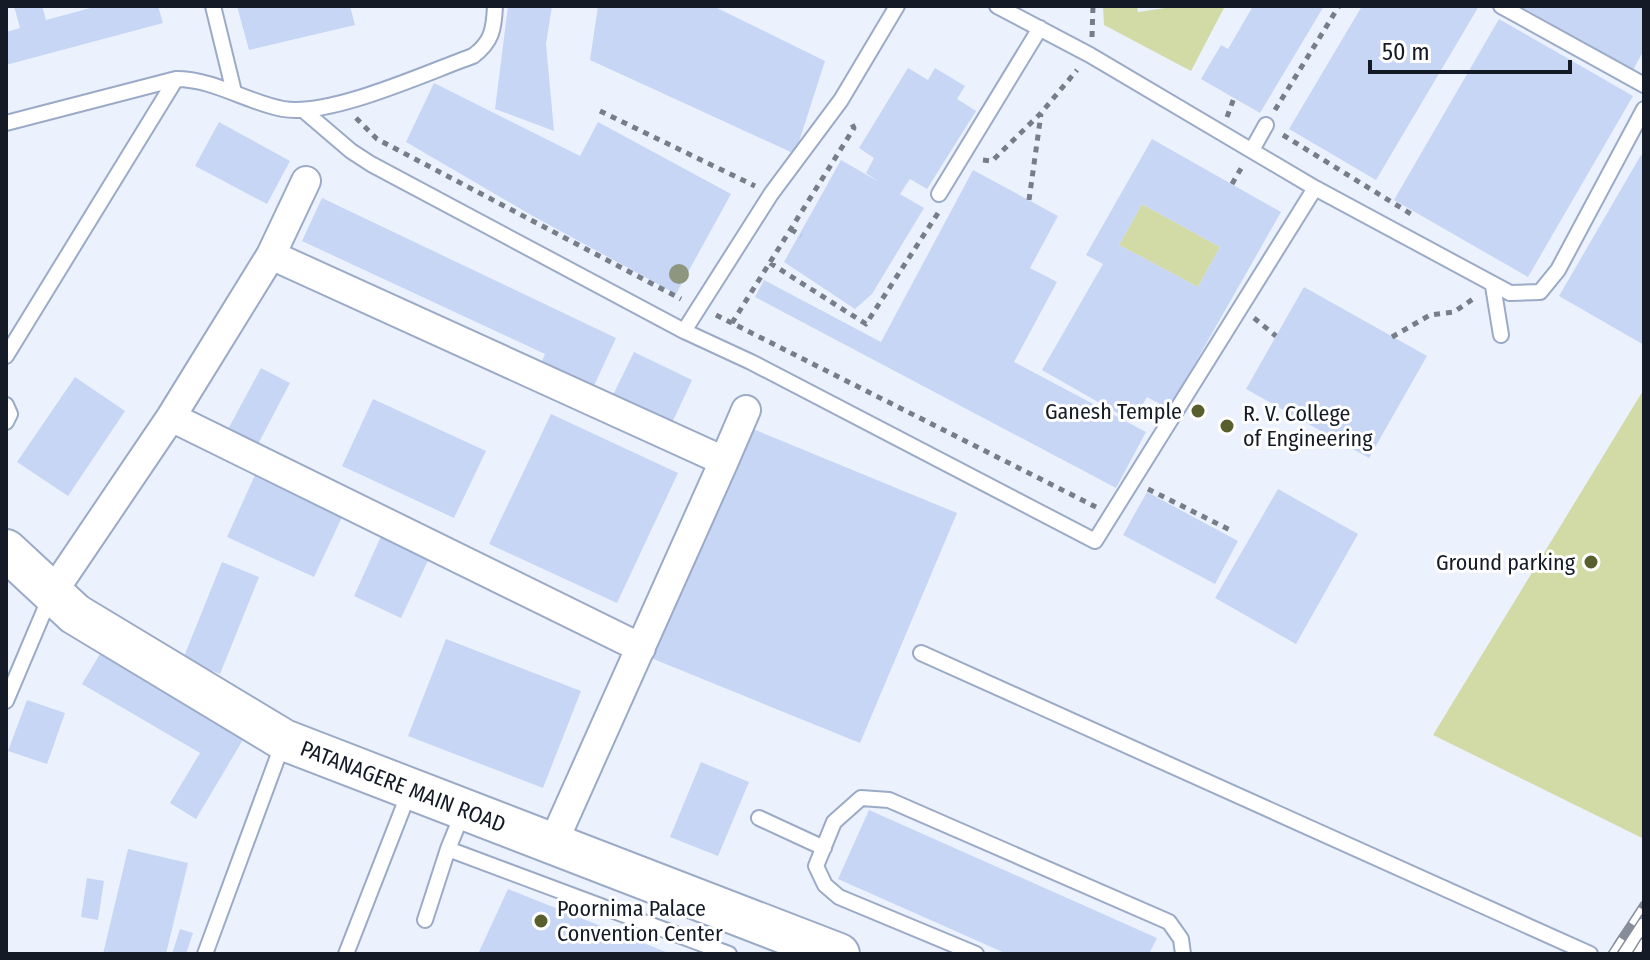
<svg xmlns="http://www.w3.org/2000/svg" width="1650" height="960" viewBox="0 0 1650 960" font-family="'Fira Sans Condensed',sans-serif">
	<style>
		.green { fill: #d2daa6 }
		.building { fill: #c6d6f4; fill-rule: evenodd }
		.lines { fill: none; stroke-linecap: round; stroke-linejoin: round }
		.lane-casing { stroke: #9baac7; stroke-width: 18 }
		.street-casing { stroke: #9baac7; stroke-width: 32 }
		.secondary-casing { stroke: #9baac7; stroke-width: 44 }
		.highway-casing { stroke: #9baac7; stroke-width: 48 }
		.path { stroke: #777d89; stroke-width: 5; stroke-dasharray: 6 6; stroke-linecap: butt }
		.lane { stroke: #fff; stroke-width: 14 }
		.street { stroke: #fff; stroke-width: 28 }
		.secondary { stroke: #fff; stroke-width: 40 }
		.highway { stroke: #fff; stroke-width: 44 }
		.rail-casing { stroke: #878d99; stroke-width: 9 }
		.rail { stroke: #fff; stroke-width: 6; stroke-dasharray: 18; stroke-linecap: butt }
		.tree { fill: #8f9680 }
		.poi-dot { fill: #585e2c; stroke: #fff; stroke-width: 3 }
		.labels { text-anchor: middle; stroke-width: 6; stroke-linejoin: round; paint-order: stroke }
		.poi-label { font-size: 22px; fill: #151b26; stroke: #fff; text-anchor: end }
		.street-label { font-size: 22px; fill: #151b26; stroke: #fff }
	</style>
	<rect width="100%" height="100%" fill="#ebf2fe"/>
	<path class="green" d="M1103,6h34l1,6 41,-6h46l-34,65 -87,-46z
		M1142,204l78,43 -22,40 -79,-42z
		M1644,389v450l-211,-104z"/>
	<path class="building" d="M14,6h28l4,14 52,-14h60l5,17 -157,42v-33l14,-4z
		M237,6h113l5,19 -106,25z
		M508,6h44l-6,38 8,87 -59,-22z
		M598,6h115l112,55 -30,93 -205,-94z
		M1253,6h71l-64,107 -59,-34 20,-34 7,4z
		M1362,6h117l-103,174 -87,-51z
		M1520,6h124v44l-11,20z
		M1499,19l134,77 -105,181 -134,-77z
		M908,68l20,12 7,-12 30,18 -8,13 19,12 -49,78 -17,-10 -10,15 24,14 -52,86 -17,15 -71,-47 57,-102 38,22 -13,-9 8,-15 -15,-10z
		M434,83l146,73 18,-34 133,72 -55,100 -145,-79 -125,-73z
		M219,122l71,39 -23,43 -72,-38z
		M1152,139l129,73 -112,197 -22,-12 -14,25 -91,-52 61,-106 -17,-9zM1142,204l78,43 -22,40 -79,-42z
		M1641,155l3,2v188l-85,-49z
		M973,170l85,46 -28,52 27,14 -43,80 132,70 -30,56 -361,-191 9,-17 117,62z
		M322,198l294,140 -23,50 -52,-25 4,-9 -243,-113z
		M1304,287l123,69 -58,102 -123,-69z
		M634,352l58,28 -20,43 -59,-28z
		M261,368l29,15 -33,63 -30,-15z
		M75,377l50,34 -57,85 -51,-34z
		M373,399l113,52 -32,67 -112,-52z
		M551,414l127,59 -61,130 -128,-59z
		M748,427l209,86 -97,230 -209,-85z
		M255,475l88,40 -29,62 -87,-40z
		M1278,489l80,45 -62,110 -81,-46z
		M1147,492l91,49 -23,43 -92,-49z
		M383,532l48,22 -30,64 -47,-22z
		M222,562l37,15 -39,97 -37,-15z
		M446,639l135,52 -38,97 -135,-52z
		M100,654l144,84 -48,81 -26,-16 30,-50 -118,-69z
		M27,700l38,13 -18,51 -39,-13z
		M701,762l48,20 -31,74 -48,-19z
		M869,810l288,128 -8,16h-142l-169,-75z
		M128,849l60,14 -22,91h-63z
		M87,878l17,3 -6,39 -17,-3z
		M508,889l163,65h-193z
		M180,929l13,4 -7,21h-14z"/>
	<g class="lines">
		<defs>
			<path id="lane" d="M213,6l21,86
				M897,6l-56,94 -70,94 -87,137 67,31 344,179 220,-353
				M997,6l93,49 225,133 195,105 30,-1 18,-22 86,-161
				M1501,6l143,79
				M303,110l48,41 20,13 313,167
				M6,123l170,-44c38,0 70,23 107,30 48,8 142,-36 190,-53 19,-14 21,-27 22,-50
				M1252,150l14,-25
				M939,194l101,-166
				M1493,286l8,49
				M6,356l170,-277
				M6,405l4,9 -4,8
				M921,653l669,301
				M6,701l44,-104
				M759,818l65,30
				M448,849l15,-37
				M425,920l23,-71 281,105
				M205,954l79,-214
				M346,954l64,-164
				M976,954l-137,-57 -14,-12 -9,-19 18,-44 27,-24 28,2 280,122 12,17 2,15"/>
			<path id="street" d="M271,255l35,-74
				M171,417l470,231
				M724,461l22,-51
				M52,593l119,-176 100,-162 453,206 -171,382"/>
			<g id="secondary">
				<path id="s1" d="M6,550l69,64 209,126 555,214"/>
			</g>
			<path id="highway" d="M1635,954l9,-13"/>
		</defs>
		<use href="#lane" class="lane-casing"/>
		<use href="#street" class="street-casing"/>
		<use href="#secondary" class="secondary-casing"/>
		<use href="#highway" class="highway-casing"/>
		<path class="path" d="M1092,37l1,-31
			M1275,110l64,-104
			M600,111l155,75
			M1227,117l7,-19
			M356,118l21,21 304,160
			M1283,135l128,79
			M983,160l9,1 49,-48 36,-43
			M1232,184l11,-19
			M1029,200l12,-86
			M791,229l10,7
			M770,263l96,61 72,-111
			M716,315l380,192
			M1254,318l22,18
			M732,323l122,-195 -4,-8
			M1392,337l38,-22 24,-3 22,-15
			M1148,489l82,41"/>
		<use href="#lane" class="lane"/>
		<use href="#street" class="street"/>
		<use href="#secondary" class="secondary"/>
		<use href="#highway" class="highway"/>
		<defs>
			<path id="rail" d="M1612,954l32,-49
				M1636,954l8,-13"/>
		</defs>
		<use href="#rail" class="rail-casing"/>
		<use href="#rail" class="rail"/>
	</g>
	<circle class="tree" cx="679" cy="274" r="10"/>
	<g class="poi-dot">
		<circle cx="1198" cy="411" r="8"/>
		<circle cx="1227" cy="426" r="8"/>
		<circle cx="1591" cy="562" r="8"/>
		<circle cx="541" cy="921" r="8"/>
	</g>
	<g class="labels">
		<g class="poi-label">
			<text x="1182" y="419">Ganesh Temple</text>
			<text x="1243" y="421" text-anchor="start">R. V. College<tspan x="1243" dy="25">of Engineering</tspan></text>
			<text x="1575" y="570">Ground parking</text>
			<text x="557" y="916" text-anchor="start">Poornima Palace<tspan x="557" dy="25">Convention Center</tspan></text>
		</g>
		<g class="street-label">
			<text dy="8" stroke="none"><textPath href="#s1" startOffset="466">PATANAGERE MAIN ROAD</textPath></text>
		</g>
	</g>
	<rect width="1650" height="960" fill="none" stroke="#151b26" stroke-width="16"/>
	<path d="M1370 60v12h200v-12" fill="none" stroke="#151b26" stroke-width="4"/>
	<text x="1382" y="60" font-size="24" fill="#151b26" stroke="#ffffff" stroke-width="6" paint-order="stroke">50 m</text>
</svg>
